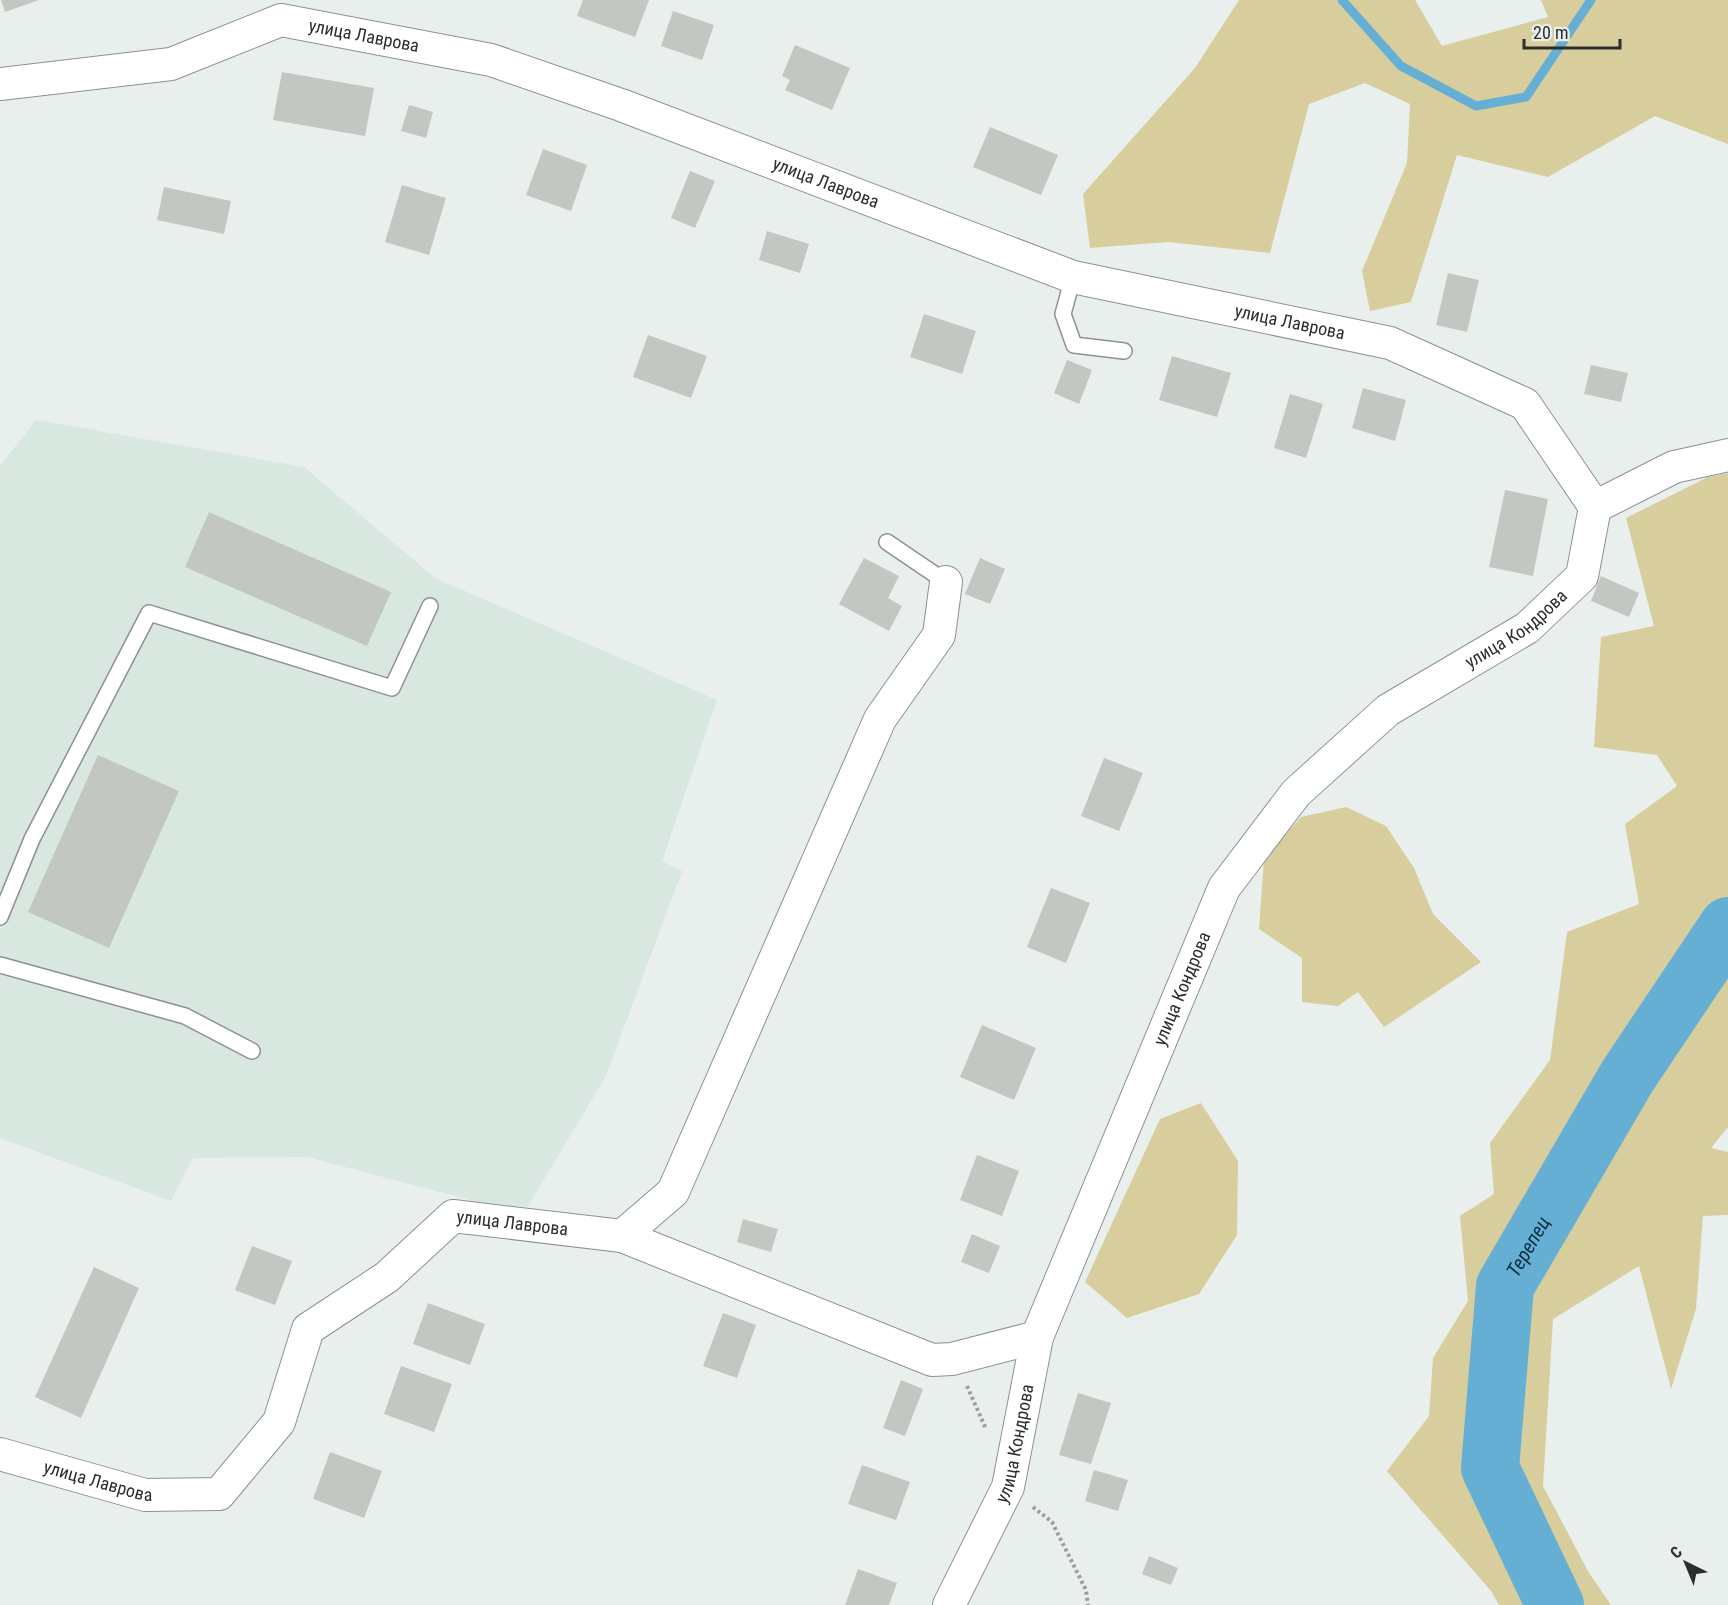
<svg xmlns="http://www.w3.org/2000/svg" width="1728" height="1605" viewBox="0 0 1728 1605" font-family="'Roboto Condensed',sans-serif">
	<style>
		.built { fill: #d8e7df }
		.green { fill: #d7cd9d }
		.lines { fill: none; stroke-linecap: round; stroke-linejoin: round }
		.stream { stroke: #65aed4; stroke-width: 9 }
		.river { stroke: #65aed4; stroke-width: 58 }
		.building { fill: #c3c7c1 }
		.lane-casing { stroke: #8c928f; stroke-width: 18 }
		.street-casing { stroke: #8c928f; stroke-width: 34 }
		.path { stroke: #9a9f9d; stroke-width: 4; stroke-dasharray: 3 3; stroke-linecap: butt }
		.lane { stroke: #fff; stroke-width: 15 }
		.street { stroke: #fff; stroke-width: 32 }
		.labels { text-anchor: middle; stroke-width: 6; stroke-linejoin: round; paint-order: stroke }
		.street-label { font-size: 18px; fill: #2b2e2d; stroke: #e9efec }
		.water-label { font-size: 20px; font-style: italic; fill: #0c2e3e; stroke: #e9efec }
	</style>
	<rect width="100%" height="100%" fill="#e9efec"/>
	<path class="built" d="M36,420l268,47 131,111 282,122 -55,161 20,10 -76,205 -83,138 -216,-57 -114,1 -22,43 -171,-63v-672z"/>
	<path class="green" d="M1239,0h176l27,46 106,-29 -7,-17h187v144l-73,-28 -107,61 -91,-22 -46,147 -41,9 -8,-40 45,-108 3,-59 -45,-21 -56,21 -39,149 -102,-11 -78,6 -7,-54 112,-126z
		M1728,473v654l-17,21 17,4v63l-25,1 -7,93 -25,80 -32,-123 -86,53 -10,167 46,87 22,32h-112l-8,-14 -104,-120 42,-55 4,-58 35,-57 -8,-85 34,-22 -4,-51 60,-83 17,-128 72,-28 -14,-80 52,-38 -20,-31 -63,-8 7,-110 53,-11 -28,-108 82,-41z
		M1346,807l40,19 28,42 19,46 48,48 -97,65 -26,-35 -20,14 -36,-4v-44l-43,-29 5,-69 37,-43z
		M1201,1103l37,58 -1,74 -38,59 -72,24 -42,-36 75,-163z"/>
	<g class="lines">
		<path class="stream" d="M1342,0l59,66 75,40 50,-9 65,-97"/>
		<path class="river" id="s1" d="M1555,1605l-65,-137 15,-182 122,-209 101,-151"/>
	</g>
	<path class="building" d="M1,0h38l-34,12z
		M583,0h66l-14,37 -58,-21z
		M673,11l41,14 -12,35 -41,-14z
		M795,45l55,23 -18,42 -47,-20 5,-10 -8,-4z
		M282,72l92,16 -9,48 -92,-16z
		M409,105l24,7 -7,26 -25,-7z
		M990,127l68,28 -17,40 -68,-28z
		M543,149l44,16 -16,46 -45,-16z
		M690,171l25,10 -20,47 -24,-10z
		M402,185l44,13 -17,57 -44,-13z
		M164,187l67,14 -7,33 -67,-14z
		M767,231l42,13 -9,29 -41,-13z
		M1448,273l31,7 -12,52 -31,-7z
		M924,314l52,17 -14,43 -52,-17z
		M648,335l59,21 -16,42 -58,-21z
		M1172,356l59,17 -14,44 -58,-17z
		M1067,360l25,10 -13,34 -25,-11z
		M1591,365l37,8 -7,29 -37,-8z
		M1363,388l43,12 -11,41 -43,-13z
		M1290,394l33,10 -17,54 -32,-10z
		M1505,490l43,9 -15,77 -44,-9z
		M209,512l182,80 -24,54 -182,-79z
		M864,558l35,18 -11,22 14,8 -13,25 -50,-27z
		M980,558l25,11 -15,35 -25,-10z
		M1601,576l38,17 -10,24 -38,-16z
		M98,755l81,36 -70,157 -81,-36z
		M1104,758l39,15 -24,58 -38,-15z
		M1051,888l39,15 -24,60 -39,-16z
		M982,1025l54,23 -22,52 -54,-23z
		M977,1155l42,16 -17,45 -42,-16z
		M743,1219l35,10 -7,23 -34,-10z
		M972,1234l28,12 -11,27 -28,-11z
		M252,1246l40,15 -17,44 -40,-15z
		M94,1267l45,21 -58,130 -46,-21z
		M428,1303l57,21 -15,41 -57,-21z
		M723,1313l33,12 -19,53 -34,-12z
		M401,1366l51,18 -18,48 -50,-18z
		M901,1380l22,9 -18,47 -22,-8z
		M1078,1393l33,10 -20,61 -32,-9z
		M330,1452l52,19 -18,47 -51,-19z
		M862,1465l48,17 -14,38 -48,-16z
		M1094,1470l34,10 -10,31 -33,-10z
		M1149,1556l29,12 -7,17 -29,-11z
		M858,1569l39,14 -8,22h-44z"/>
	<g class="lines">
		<defs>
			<path id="lane" d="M1073,277l-10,37 11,31 50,6
				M887,542l59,40
				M0,917l32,-78 117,-226 243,75 38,-82
				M0,965l185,51 67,35"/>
			<g id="street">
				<path id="s2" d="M0,84l171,-20 110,-44 210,40 130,45 452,172 317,66 135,61 70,103"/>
				<path d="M1595,507l79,-40 54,-12"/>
				<path d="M622,1236l51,-44 207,-473 59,-84 7,-53"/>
				<path id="s3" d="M0,1454l145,41 74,-1 60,-72 29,-93 79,-52 66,-61 169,20 310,124 20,-1 85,-22"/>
				<path id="s4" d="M949,1605l59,-118 29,-150 187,-449 72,-95 92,-83 139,-82 55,-52 13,-69"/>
			</g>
		</defs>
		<use href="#lane" class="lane-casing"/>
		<use href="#street" class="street-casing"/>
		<path class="path" d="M967,1386l19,43
			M1033,1507l19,15 34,68 2,15"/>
		<use href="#lane" class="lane"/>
		<use href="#street" class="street"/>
	</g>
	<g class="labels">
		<g class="street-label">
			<text dy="6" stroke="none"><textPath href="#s2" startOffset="375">улица Лаврова</textPath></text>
			<text dy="6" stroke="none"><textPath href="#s2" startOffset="861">улица Лаврова</textPath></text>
			<text dy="6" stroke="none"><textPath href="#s2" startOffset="1347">улица Лаврова</textPath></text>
			<text dy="6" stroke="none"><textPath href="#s4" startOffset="1166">улица Кондрова</textPath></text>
			<text dy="6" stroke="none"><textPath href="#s4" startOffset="662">улица Кондрова</textPath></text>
			<text dy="6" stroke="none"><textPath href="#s3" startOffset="660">улица Лаврова</textPath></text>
			<text dy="6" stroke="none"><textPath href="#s4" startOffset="176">улица Кондрова</textPath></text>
			<text dy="6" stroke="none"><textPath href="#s3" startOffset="102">улица Лаврова</textPath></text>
		</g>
		<g class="water-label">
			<text dy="7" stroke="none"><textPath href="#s1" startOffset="380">Терепец</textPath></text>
		</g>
	</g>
	<g transform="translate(1686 1563) rotate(317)" stroke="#e9efec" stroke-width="4.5" paint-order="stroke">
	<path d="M0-4.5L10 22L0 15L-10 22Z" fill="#2b2e2d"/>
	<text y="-9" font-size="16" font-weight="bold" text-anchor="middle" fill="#2b2e2d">С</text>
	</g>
	<path d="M1524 39v9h96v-9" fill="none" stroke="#2b2e2d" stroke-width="3"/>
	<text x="1533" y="39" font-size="18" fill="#2b2e2d" stroke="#e9efec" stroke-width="4.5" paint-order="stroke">20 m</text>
</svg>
